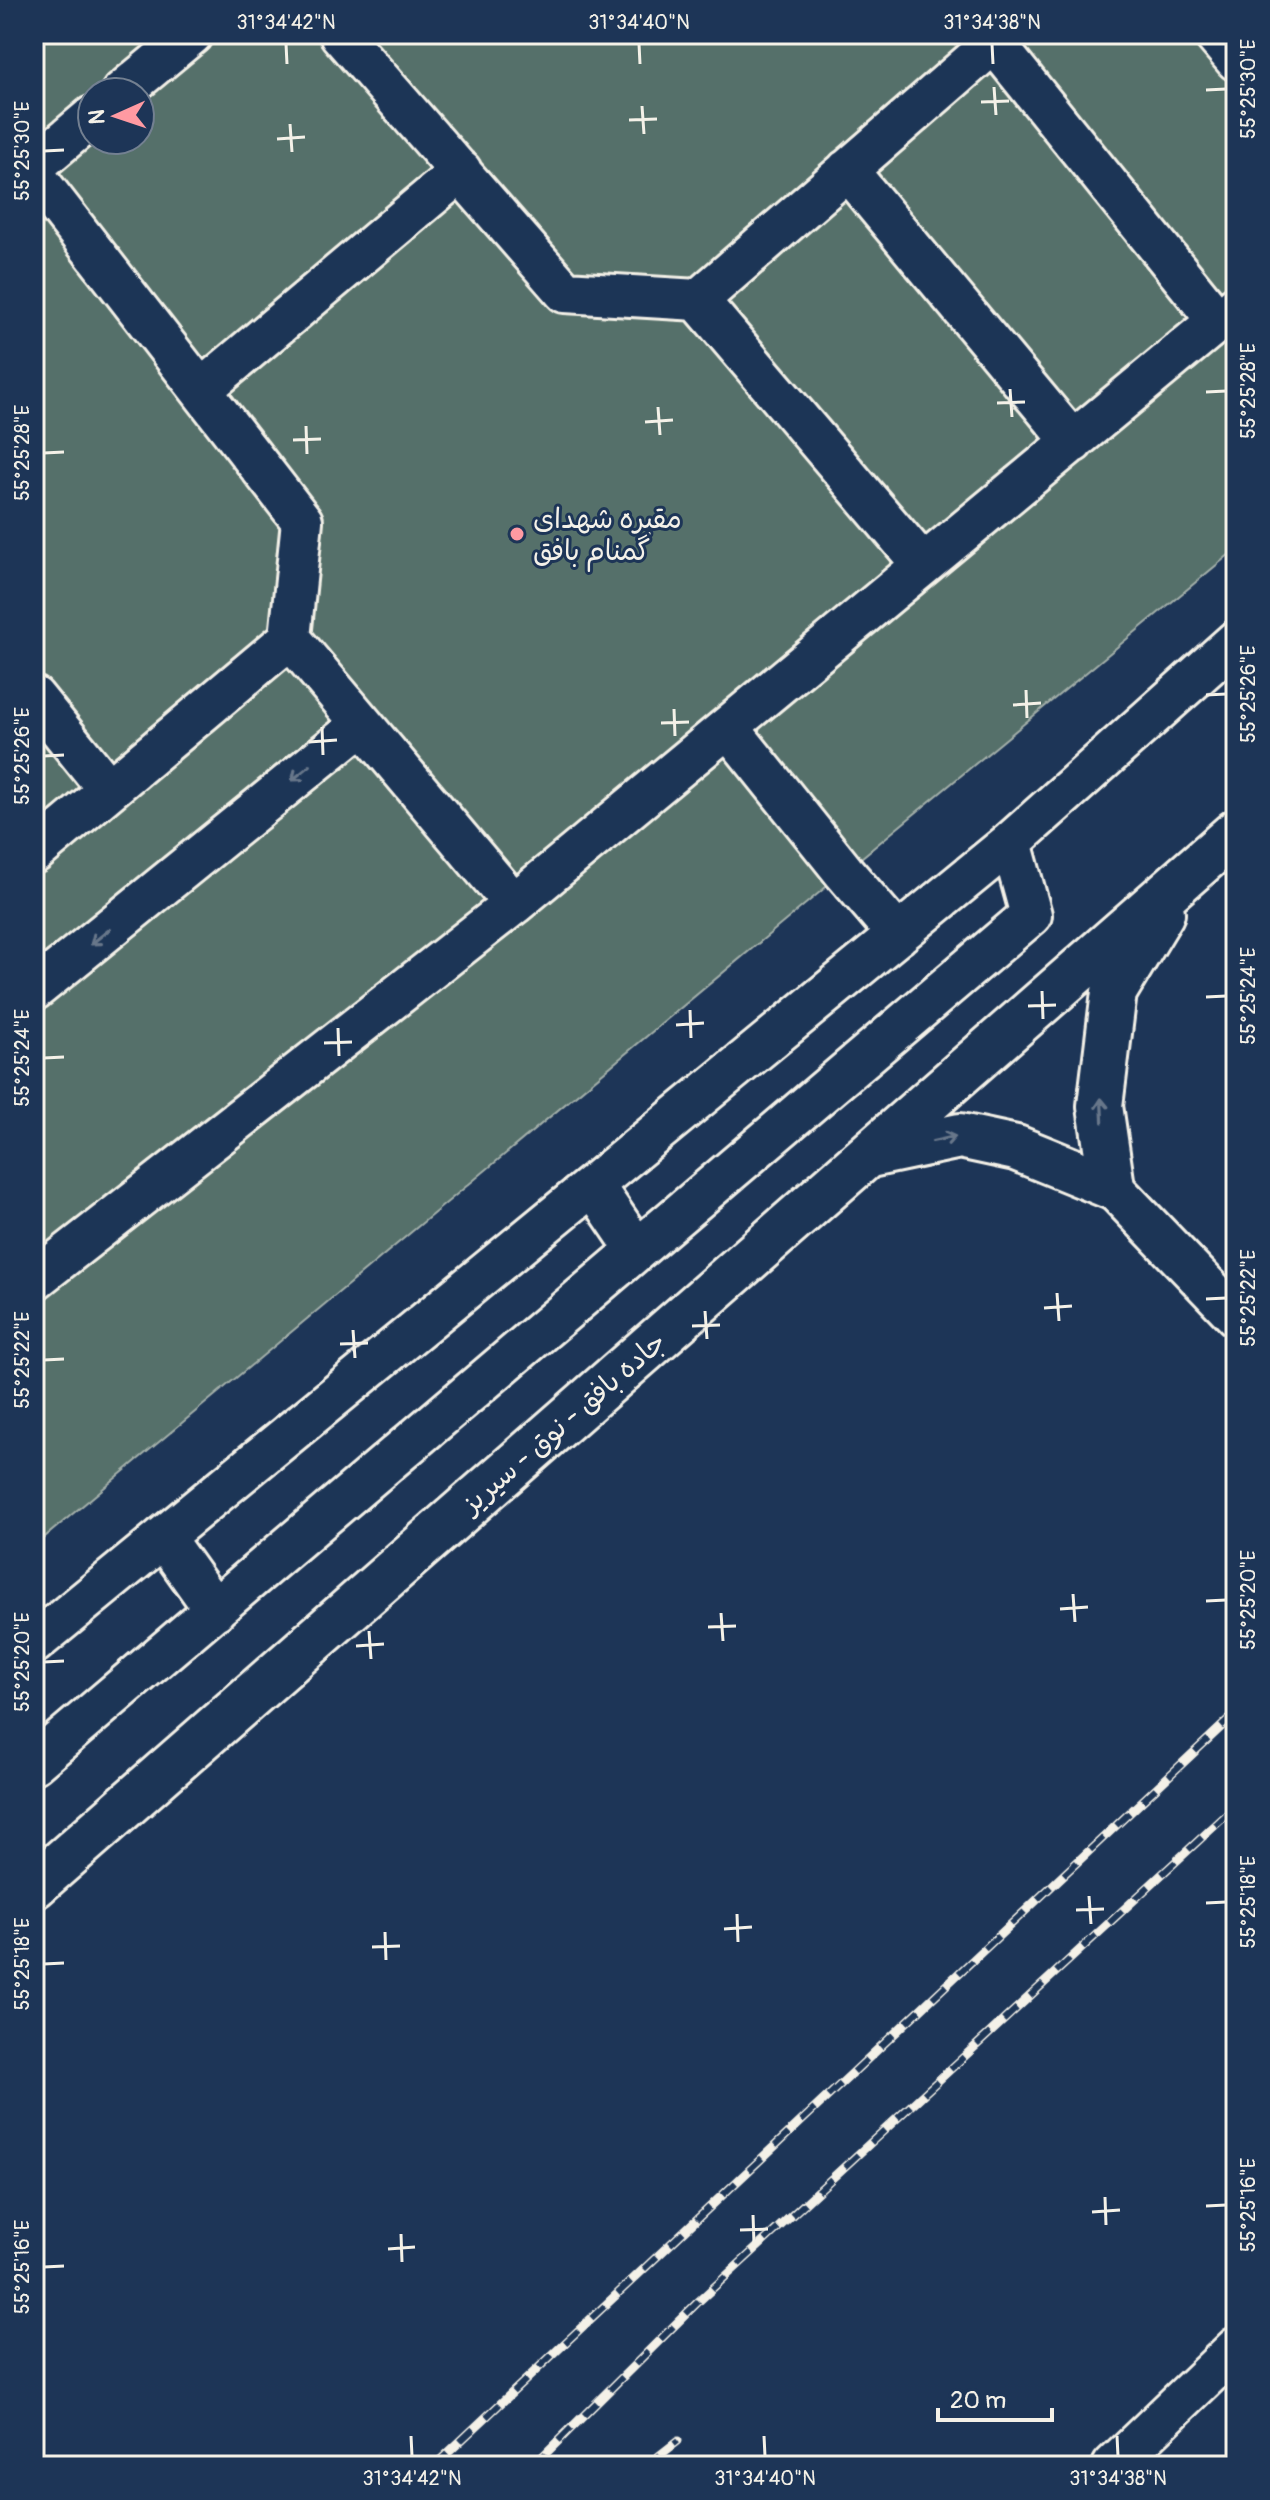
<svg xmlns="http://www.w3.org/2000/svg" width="1270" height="2500" viewBox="0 0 1270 2500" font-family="Pangolin,'Playpen Sans Arabic',sans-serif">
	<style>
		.green { fill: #556f6b; stroke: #a4b0aa; stroke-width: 2; fill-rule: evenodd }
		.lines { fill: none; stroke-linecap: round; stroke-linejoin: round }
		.minor-casing { stroke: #f4f1e8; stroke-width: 46 }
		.major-casing { stroke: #f4f1e8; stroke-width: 50 }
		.minor { stroke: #1d3557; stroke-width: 40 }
		.major { stroke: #1d3557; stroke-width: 44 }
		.rail-casing { stroke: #f4f1e8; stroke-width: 9 }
		.rail { stroke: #1d3557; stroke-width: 6; stroke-dasharray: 18; stroke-linecap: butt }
		.oneway { stroke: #68778a }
		.ticks { fill: none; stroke: #f4f1e8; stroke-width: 3 }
		.poi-dot { fill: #ff9aa2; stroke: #1d3557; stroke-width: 3 }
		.labels { text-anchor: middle; stroke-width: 6; stroke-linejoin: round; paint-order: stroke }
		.poi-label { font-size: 28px; fill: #f4f1e8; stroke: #1d3557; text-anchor: start }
		.street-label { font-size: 28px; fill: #f4f1e8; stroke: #1d3557 }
		.neatline { fill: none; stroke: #f4f1e8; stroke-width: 3 }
		.ticks-label { font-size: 20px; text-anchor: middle; fill: #f4f1e8 }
	</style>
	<rect width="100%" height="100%" fill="#1d3557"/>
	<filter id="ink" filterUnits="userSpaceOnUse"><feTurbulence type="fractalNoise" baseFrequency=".0125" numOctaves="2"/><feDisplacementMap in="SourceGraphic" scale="16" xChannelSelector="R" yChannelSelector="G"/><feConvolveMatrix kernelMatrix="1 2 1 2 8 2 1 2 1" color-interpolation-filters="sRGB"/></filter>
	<g filter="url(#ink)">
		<path class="green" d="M34,34h1202v515l-392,323 -810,674zM92,92h48v48h-48z"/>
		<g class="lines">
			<defs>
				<path id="minor" d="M340,34l225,258 133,8 306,-266
					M987,34l231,287
					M1214,34l22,26
					M122,92l70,-58
					M34,166l58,-49
					M847,170l226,272
					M34,175l268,346 -12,117 -256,215
					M698,300l225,265
					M201,390l260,-219
					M290,638l224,266
					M34,697l75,93
					M728,727l116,145 54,63
					M34,990l328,-266
					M593,1185l44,65
					M1112,1187l124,129
					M34,1280l480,-376 722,-598
					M163,1537l52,73
					M34,1643l977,-801
					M34,1763l997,-848 -20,-73 225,-201
					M1113,2466l123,-118"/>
				<path id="major" d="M870,1155l90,-19 56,12 96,39
					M1112,1187l-12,-81 14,-114 48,-79
					M34,1886l1202,-1054"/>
			</defs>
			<use href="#minor" class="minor-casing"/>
			<use href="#major" class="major-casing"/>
			<use href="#minor" class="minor"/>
			<use href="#major" class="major"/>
			<defs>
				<path id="rail" d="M434,2466l802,-753
					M533,2466l166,-165 537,-495
					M646,2466l32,-25"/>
			</defs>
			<use href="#rail" class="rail-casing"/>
			<use href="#rail" class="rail"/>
		</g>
		<defs><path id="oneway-shaft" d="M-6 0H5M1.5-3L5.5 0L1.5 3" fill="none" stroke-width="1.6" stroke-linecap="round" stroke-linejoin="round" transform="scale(2)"/></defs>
		<g class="oneway">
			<use href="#oneway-shaft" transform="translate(301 773) rotate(141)"/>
			<use href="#oneway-shaft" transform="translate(100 937) rotate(141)"/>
			<use href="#oneway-shaft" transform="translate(1102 1110) rotate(-93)"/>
			<use href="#oneway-shaft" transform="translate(944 1139) rotate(-12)"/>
		</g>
	</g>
	<path class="ticks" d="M286,44l1,20M639,44l1,20M992,44l1,20M994,87l2,28M1206,90l20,-1M981,102l28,-1M642,106l2,28M629,120l28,-1M290,124l2,28M277,139l28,-2M44,151l20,-1M1010,389l2,28M1206,392l20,-1M997,403l28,-1M658,407l2,28M645,422l28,-2M306,426l1,28M293,440l28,-1M44,453l20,-1M1026,690l1,28M1206,695l20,-1M1013,705l28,-2M674,709l1,27M661,723l28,-1M322,727l1,28M309,742l28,-2M44,756l20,-1M1042,991l1,28M1206,997l20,-1M1028,1006l28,-1M690,1010l1,28M676,1025l28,-2M338,1028l1,28M324,1043l28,-1M44,1058l20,-1M1057,1293l2,28M1206,1299l20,-1M1044,1308l28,-2M705,1311l2,28M692,1326l28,-1M353,1330l2,28M340,1344l28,-1M44,1360l20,-1M1073,1594l2,28M1206,1601l20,-1M1060,1609l28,-2M721,1613l2,28M708,1627l28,-1M369,1631l2,28M356,1646l28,-2M44,1662l20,-1M1089,1896l2,28M1206,1903l20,-1M1076,1910l28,-1M737,1914l1,28M724,1929l28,-2M385,1932l1,28M372,1947l28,-1M44,1964l20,-1M1105,2197l1,28M1206,2206l20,-1M1092,2212l28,-2M753,2215l1,28M740,2230l28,-1M401,2234l1,28M388,2249l27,-2M44,2267l20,-1M411,2436l1,20M764,2436l1,20M1117,2436l1,20"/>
	<circle class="poi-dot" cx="517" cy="534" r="8"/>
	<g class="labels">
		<g class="poi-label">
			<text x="533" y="528">مقبره شهدای<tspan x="533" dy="32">گمنام بافق</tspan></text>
		</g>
		<g class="street-label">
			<text transform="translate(563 1422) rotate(-41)" y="10">جاده بافق - نوق - سیریز</text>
		</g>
	</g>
	<rect width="1270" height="2500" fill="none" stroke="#1d3557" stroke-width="88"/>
	<g transform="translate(116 116) rotate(267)"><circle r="38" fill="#1d3557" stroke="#738091" stroke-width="2"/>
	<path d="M0-6L14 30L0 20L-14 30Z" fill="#ff9aa2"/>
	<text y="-12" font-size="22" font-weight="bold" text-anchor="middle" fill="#f4f1e8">N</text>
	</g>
	<path d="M938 2408v12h114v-12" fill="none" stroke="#f4f1e8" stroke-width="4"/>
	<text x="950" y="2408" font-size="24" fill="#f4f1e8" stroke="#1d3557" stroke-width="6" paint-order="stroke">20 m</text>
	<rect x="44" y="44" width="1182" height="2412" class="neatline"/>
	<g class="ticks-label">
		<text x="286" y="29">31°34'42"N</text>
		<text x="639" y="29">31°34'40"N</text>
		<text x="992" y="29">31°34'38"N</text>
		<text transform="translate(1248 89) rotate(-90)" y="7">55°25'30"E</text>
		<text transform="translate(22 151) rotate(-90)" y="7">55°25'30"E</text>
		<text transform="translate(1248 391) rotate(-90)" y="7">55°25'28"E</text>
		<text transform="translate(22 453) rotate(-90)" y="7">55°25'28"E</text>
		<text transform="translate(1248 694) rotate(-90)" y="7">55°25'26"E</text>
		<text transform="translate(22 756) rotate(-90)" y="7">55°25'26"E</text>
		<text transform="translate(1248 996) rotate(-90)" y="7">55°25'24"E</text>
		<text transform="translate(22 1058) rotate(-90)" y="7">55°25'24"E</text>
		<text transform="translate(1248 1298) rotate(-90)" y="7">55°25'22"E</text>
		<text transform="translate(22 1360) rotate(-90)" y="7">55°25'22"E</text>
		<text transform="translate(1248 1600) rotate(-90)" y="7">55°25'20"E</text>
		<text transform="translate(22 1662) rotate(-90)" y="7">55°25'20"E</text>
		<text transform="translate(1248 1902) rotate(-90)" y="7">55°25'18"E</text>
		<text transform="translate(22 1964) rotate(-90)" y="7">55°25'18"E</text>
		<text transform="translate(1248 2205) rotate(-90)" y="7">55°25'16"E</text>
		<text transform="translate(22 2267) rotate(-90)" y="7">55°25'16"E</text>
		<text x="412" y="2485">31°34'42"N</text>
		<text x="765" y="2485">31°34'40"N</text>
		<text x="1118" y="2485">31°34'38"N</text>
	</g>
</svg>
